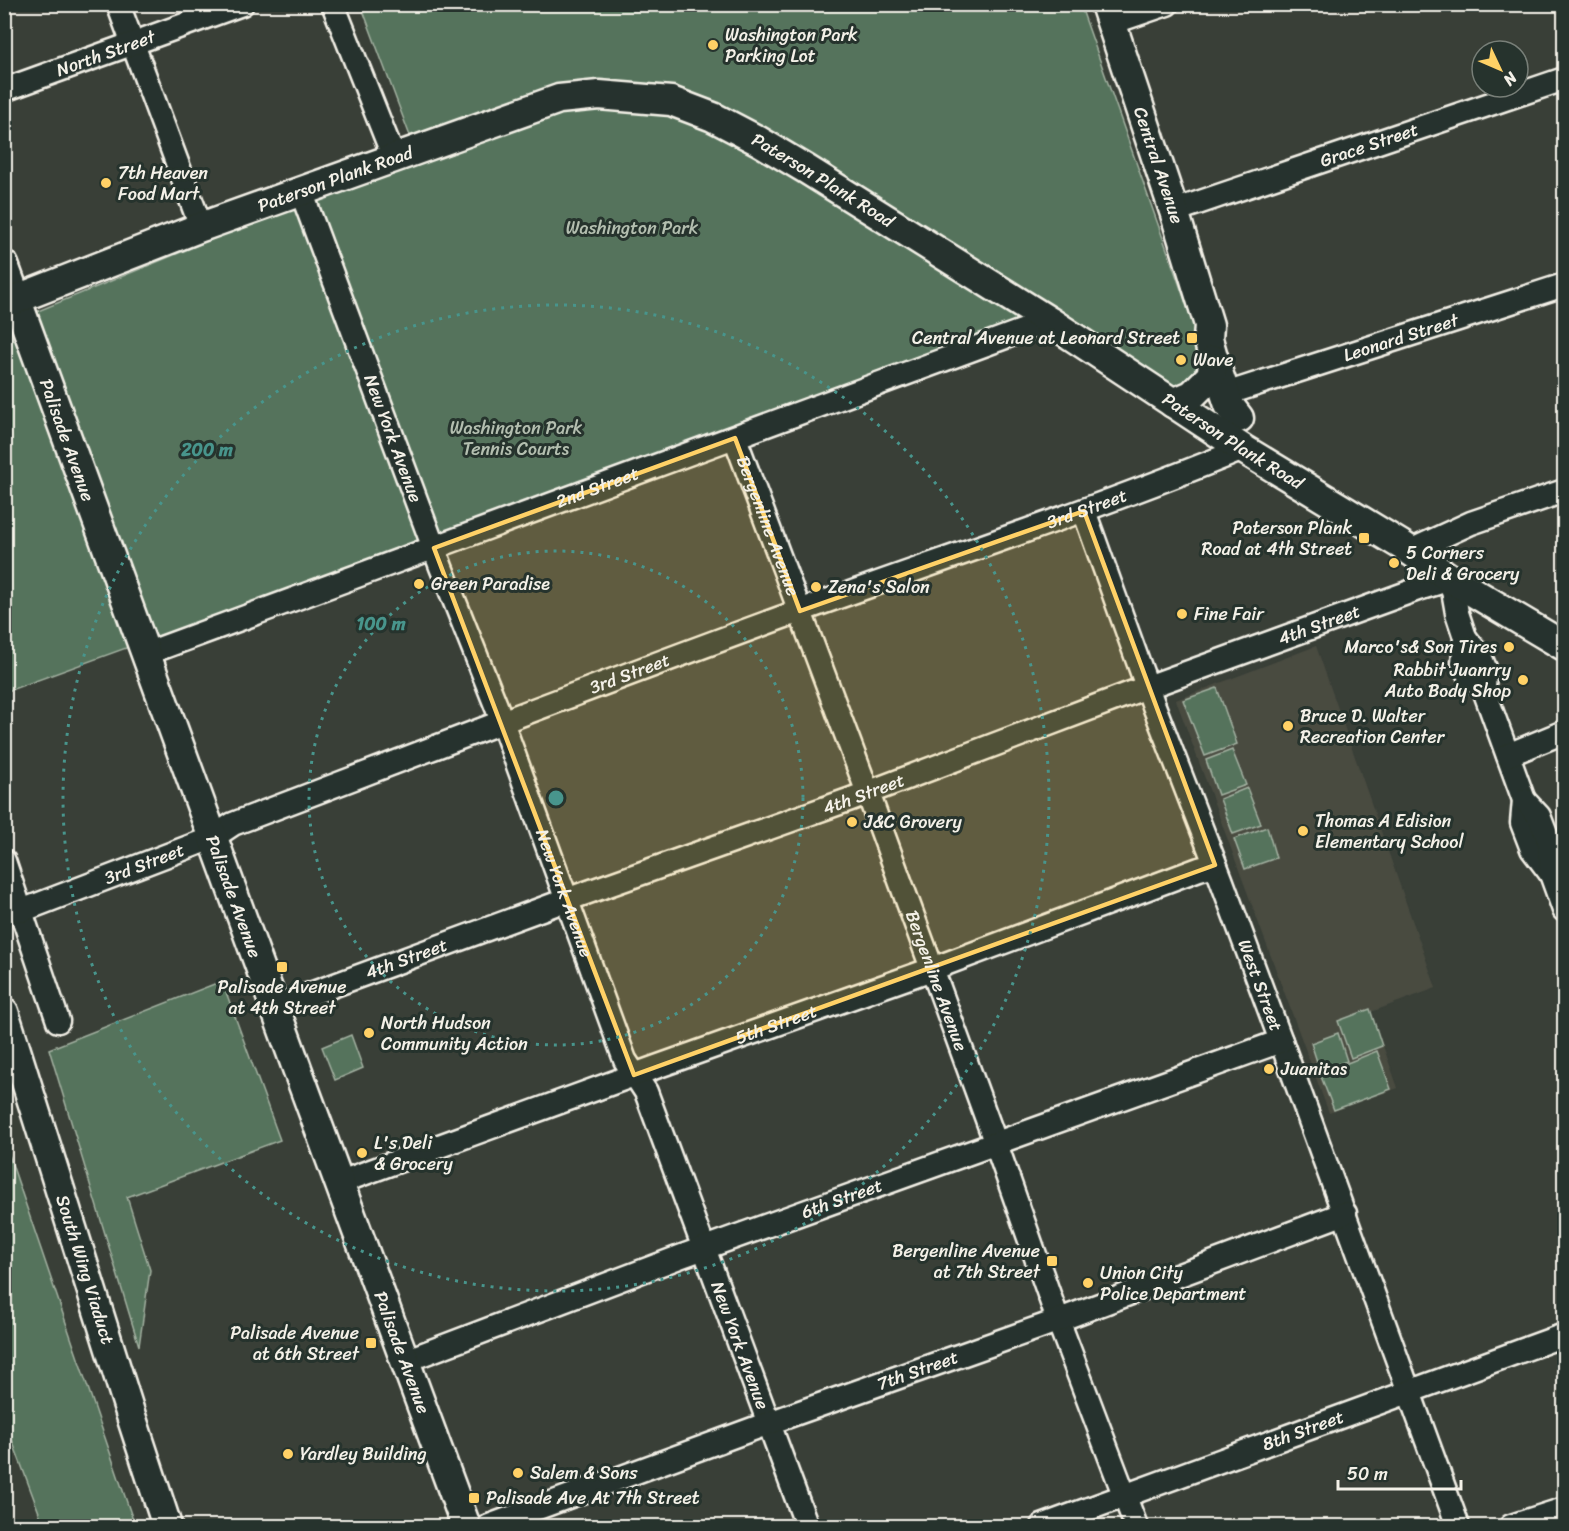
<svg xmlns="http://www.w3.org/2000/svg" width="1569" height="1531" viewBox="0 0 1569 1531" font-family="Sriracha,sans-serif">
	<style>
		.built { fill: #494b41 }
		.green { fill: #54735c; stroke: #a4b2a2; stroke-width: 1.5 }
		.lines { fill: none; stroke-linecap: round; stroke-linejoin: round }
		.minor-casing { stroke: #f4f1e8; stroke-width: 27 }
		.major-casing { stroke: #f4f1e8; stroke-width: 33 }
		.minor { stroke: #26332d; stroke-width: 22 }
		.major { stroke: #26332d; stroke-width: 28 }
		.marked { fill: #ffd166; fill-opacity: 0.2; stroke: #ffd166; stroke-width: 4.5; stroke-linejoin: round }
		.ring { fill: none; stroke: #48958c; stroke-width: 3; stroke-dasharray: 3 6 }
		.poi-dot { fill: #ffd166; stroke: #26332d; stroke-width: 2 }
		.labels { text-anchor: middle; stroke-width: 6; stroke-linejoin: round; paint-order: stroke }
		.poi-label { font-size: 18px; fill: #f4f1e8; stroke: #26332d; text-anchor: start }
		.street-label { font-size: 18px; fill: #f4f1e8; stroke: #26332d }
		.park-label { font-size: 18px; fill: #b4bfb0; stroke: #26332d }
		.centre { fill: #48958c; stroke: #26332d; stroke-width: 3 }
		.ring-label { font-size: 18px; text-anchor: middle; font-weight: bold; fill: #48958c; stroke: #26332d; stroke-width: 6; stroke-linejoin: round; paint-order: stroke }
	</style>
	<rect width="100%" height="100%" fill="#393f37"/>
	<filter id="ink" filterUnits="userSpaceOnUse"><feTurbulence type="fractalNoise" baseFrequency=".0167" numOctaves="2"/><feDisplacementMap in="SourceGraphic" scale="12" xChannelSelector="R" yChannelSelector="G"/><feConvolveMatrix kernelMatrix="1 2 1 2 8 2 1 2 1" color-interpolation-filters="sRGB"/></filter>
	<g filter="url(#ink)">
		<path class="built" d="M1316,646l120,342 -65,24 27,76 -69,25 -153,-413z"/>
		<path class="green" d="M1080,4l125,353 -1,11 -21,18 -12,-1 -125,-71 -1041,378 -1,-367 289,-119 126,-46 -58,-155z
			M1217,688l20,56 -32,12 -22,-56z
			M1232,750l14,35 -28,10 -12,-35z
			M1247,788l14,36 -28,10 -13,-35z
			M1267,827l9,31 -31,11 -11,-30z
			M222,981l58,159 -153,57 23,73 -11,76 -90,-297z
			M1370,1009l12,37 -31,12 -13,-37z
			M1338,1033l9,28 -27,10 -9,-28z
			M351,1035l12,33 -28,12 -13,-33z
			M1377,1051l14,38 -57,21 -14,-36z
			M4,1139l8,25 123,362h-91l-39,-105z"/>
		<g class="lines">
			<defs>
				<g id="minor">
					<path d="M118,4l83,223"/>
					<path d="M333,4l61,154"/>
					<path d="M1111,23l56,-19"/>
					<path id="s1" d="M4,90l238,-86"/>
					<path id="s2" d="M301,191l140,376 56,141 128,352 21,32 161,434"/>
					<path id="s3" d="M1174,211l390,-132"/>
					<path id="s4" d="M1238,390l326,-105"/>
					<path id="s5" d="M735,438l133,355 128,351 62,176 78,206"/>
					<path id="s6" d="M1084,511l70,195 67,173 60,162 177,485"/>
					<path d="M1410,551l61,-28 93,-32"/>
					<path d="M1465,637l15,19 5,12 -1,22 40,110 -2,23 10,26 19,25"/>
					<path id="s7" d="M145,654l904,-333"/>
					<path d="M1508,755l56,-23"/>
					<path d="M1524,800l15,16 10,26 2,32 13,36"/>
					<path d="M4,861l54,160"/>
					<path id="s8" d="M21,911l191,-73 21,-14c182,-69 364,-139 547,-206 154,-56 311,-107 463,-169"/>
					<path id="s9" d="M275,1007l291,-107 285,-101 280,-106 287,-104 33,-10 6,34 8,24 -2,26 6,13 15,14"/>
					<path id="s10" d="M338,1183l318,-116 276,-98 267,-100 16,-4"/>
					<path id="s11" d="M405,1361l277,-105 599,-215"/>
					<path id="s12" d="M489,1526l280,-103 274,-97 302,-113"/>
					<path id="s13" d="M1042,1526l522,-191"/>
					<path d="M1511,1526l53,-17"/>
				</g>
				<g id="major">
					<path id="s14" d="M1105,4l69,207 35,114 -1,14 6,21 15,45 10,13"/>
					<path id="s15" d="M4,265c151,422 307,841 462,1261"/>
					<path id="s16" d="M4,304l197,-77 358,-128 40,-4 72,6 42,16 46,24 47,28 243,152 194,128 160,97 48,33 113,67"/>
					<path d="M1173,403l19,-8 19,-19 3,-16"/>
					<path id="s17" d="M4,1012l129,410 34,104"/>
				</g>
			</defs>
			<use href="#minor" class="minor-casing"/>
			<use href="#major" class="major-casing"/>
			<use href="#minor" class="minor"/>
			<use href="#major" class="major"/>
		</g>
	</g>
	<path class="marked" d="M735,438l65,173 284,-100 131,354 -581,210 -200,-527z"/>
	<g class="ring">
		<circle cx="556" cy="798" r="247"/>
		<circle cx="556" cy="798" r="493"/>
	</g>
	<g class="poi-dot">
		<circle cx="713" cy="45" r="6"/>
		<circle cx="106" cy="183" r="6"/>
		<rect x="1186" y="332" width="12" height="12" rx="3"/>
		<circle cx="1181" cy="360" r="6"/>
		<rect x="1358" y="532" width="12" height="12" rx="3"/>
		<circle cx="1394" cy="563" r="6"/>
		<circle cx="419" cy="584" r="6"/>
		<circle cx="816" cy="587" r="6"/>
		<circle cx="1182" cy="614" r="6"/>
		<circle cx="1509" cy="647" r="6"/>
		<circle cx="1523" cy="680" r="6"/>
		<circle cx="1288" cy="726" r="6"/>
		<circle cx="852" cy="822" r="6"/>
		<circle cx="1303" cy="831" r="6"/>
		<rect x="276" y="961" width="12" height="12" rx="3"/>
		<circle cx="369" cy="1033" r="6"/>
		<circle cx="1269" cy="1069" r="6"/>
		<circle cx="362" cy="1153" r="6"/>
		<rect x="1046" y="1255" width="12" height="12" rx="3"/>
		<circle cx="1088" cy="1283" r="6"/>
		<rect x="365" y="1337" width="12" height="12" rx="3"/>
		<circle cx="288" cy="1454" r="6"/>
		<circle cx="518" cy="1473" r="6"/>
		<rect x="468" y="1492" width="12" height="12" rx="3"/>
	</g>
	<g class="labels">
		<g class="poi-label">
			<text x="725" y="41">Washington Park<tspan x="725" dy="21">Parking Lot</tspan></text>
			<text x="118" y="179">7th Heaven<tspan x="118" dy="21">Food Mart</tspan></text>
			<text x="1180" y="344" text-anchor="end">Central Avenue at Leonard Street</text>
			<text x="1193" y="366">Wave</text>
			<text x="1352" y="534" text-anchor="end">Paterson Plank<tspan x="1352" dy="21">Road at 4th Street</tspan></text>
			<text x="1406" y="559">5 Corners<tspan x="1406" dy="21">Deli &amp; Grocery</tspan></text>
			<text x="431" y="590">Green Paradise</text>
			<text x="828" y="593">Zena's Salon</text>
			<text x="1194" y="620">Fine Fair</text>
			<text x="1497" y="653" text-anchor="end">Marco's&amp; Son Tires</text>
			<text x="1511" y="676" text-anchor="end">Rabbit Juanrry<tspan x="1511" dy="21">Auto Body Shop</tspan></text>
			<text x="1300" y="722">Bruce D. Walter<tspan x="1300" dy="21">Recreation Center</tspan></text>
			<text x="1315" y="827">Thomas A Edision<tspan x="1315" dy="21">Elementary School</tspan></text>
			<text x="864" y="828">J&amp;C Grovery</text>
			<text x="282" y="993" text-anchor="middle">Palisade Avenue<tspan x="282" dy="21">at 4th Street</tspan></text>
			<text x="381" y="1029">North Hudson<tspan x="381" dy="21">Community Action</tspan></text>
			<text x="1281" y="1075">Juanitas</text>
			<text x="374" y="1149">L's Deli<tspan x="374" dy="21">&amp; Grocery</tspan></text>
			<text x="1040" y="1257" text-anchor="end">Bergenline Avenue<tspan x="1040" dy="21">at 7th Street</tspan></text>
			<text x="1100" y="1279">Union City<tspan x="1100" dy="21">Police Department</tspan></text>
			<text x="359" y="1339" text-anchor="end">Palisade Avenue<tspan x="359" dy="21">at 6th Street</tspan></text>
			<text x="300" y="1460">Yardley Building</text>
			<text x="530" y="1479">Salem &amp; Sons</text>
			<text x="486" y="1504">Palisade Ave At 7th Street</text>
		</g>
		<g class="street-label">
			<text dy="6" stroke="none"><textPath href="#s1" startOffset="108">North Street</textPath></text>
			<text dy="6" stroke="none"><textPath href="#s3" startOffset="206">Grace Street</textPath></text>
			<text dy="6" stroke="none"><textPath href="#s14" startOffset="170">Central Avenue</textPath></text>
			<text dy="6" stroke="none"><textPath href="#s16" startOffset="354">Paterson Plank Road</textPath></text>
			<text dy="6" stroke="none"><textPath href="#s16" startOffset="876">Paterson Plank Road</textPath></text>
			<text dy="6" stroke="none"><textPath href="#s4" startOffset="171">Leonard Street</textPath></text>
			<text dy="6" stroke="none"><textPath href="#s2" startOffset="264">New York Avenue</textPath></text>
			<text dy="6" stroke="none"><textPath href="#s15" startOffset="186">Palisade Avenue</textPath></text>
			<text dy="6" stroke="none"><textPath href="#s16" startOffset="1362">Paterson Plank Road</textPath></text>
			<text dy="6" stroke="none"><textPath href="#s7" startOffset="482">2nd Street</textPath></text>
			<text dy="6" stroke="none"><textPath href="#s8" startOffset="1140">3rd Street</textPath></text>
			<text dy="6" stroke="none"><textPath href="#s5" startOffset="94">Bergenline Avenue</textPath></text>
			<text dy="6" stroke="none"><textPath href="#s9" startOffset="1112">4th Street</textPath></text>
			<text dy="6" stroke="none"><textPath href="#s8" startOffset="654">3rd Street</textPath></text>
			<text dy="6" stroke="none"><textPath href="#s9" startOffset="626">4th Street</textPath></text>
			<text dy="6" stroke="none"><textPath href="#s8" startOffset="132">3rd Street</textPath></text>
			<text dy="6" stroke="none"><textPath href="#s2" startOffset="750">New York Avenue</textPath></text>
			<text dy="6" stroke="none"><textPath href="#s15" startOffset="672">Palisade Avenue</textPath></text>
			<text dy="6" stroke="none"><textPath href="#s9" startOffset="140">4th Street</textPath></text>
			<text dy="6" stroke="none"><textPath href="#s5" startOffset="579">Bergenline Avenue</textPath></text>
			<text dy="6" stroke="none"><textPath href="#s6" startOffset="506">West Street</textPath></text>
			<text dy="6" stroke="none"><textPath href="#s10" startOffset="466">5th Street</textPath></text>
			<text dy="6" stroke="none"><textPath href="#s11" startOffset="466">6th Street</textPath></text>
			<text dy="6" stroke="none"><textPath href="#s17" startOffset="270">South Wing Viaduct</textPath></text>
			<text dy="6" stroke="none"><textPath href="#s2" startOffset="1236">New York Avenue</textPath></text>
			<text dy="6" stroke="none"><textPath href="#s15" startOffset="1158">Palisade Avenue</textPath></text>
			<text dy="6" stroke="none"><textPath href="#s12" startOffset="456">7th Street</textPath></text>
			<text dy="6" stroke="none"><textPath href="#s13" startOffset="278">8th Street</textPath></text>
		</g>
		<g class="park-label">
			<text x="632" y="234">Washington Park</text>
			<text x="516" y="434">Washington Park<tspan x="516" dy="21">Tennis Courts</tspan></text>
		</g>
	</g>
	<circle cx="556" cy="798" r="9" class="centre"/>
	<g class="ring-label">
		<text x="207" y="456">200 m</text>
		<text x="381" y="630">100 m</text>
	</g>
	<rect width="1569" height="1531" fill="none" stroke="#26332d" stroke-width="24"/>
	<rect x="12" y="12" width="1545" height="1507" fill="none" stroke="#f4f1e8" stroke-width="2" filter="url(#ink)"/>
	<g transform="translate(1500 69) rotate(134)"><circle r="28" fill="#26332d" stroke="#787f78" stroke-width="1.5"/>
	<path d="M0-4.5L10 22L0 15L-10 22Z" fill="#ffd166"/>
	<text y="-9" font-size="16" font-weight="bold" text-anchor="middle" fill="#f4f1e8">N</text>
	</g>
	<path d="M1338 1480v9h123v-9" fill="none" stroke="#f4f1e8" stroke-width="3"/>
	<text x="1347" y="1480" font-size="18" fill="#f4f1e8" stroke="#26332d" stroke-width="4.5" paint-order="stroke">50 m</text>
</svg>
